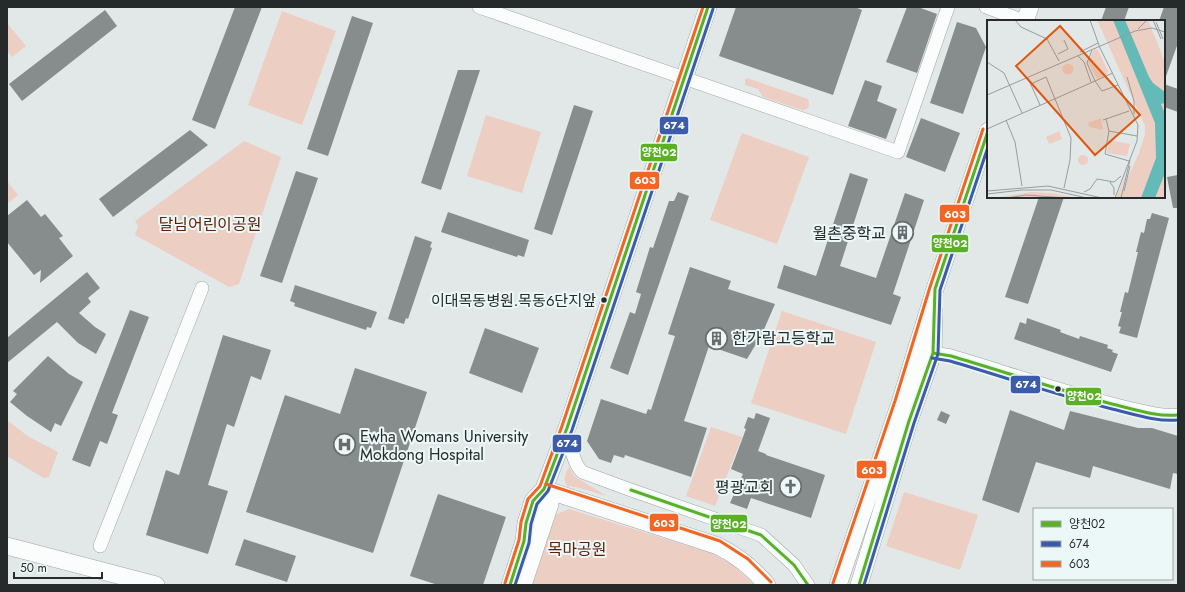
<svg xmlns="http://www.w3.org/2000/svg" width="1185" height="592" viewBox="0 0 1185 592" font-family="Jost,'Noto Sans KR',sans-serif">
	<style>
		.green { fill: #eccec3 }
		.building { fill: #878c8c }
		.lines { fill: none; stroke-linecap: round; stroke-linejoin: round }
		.minor-casing { stroke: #a1a5a5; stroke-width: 14 }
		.major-casing { stroke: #a1a5a5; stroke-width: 18 }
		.minor { stroke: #fbfcfc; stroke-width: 13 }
		.major { stroke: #fbfcfc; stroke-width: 17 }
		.bus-1-casing { stroke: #ecf8f7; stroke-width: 6 }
		.bus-2-casing { stroke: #ecf8f7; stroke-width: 6 }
		.bus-3-casing { stroke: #ecf8f7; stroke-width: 6 }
		.bus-1 { stroke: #5bb025; stroke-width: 3 }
		.bus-2 { stroke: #3d5bab; stroke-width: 3 }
		.bus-3 { stroke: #f26522; stroke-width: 3 }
		.bus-dot { fill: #262a2a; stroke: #ecf8f7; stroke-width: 1.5 }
		.labels { text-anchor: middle; stroke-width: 4; stroke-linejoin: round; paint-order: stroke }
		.bus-label { font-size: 15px; fill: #262a2a; stroke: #ecf8f7; text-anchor: end }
		.park-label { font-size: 16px; fill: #5d1f08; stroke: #ecf8f7 }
		.poi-label { font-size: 16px; fill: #262a2a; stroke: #ecf8f7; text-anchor: end }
		.inset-road { fill: none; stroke: #979c9c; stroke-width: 1 }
		.view { fill: #de570e; fill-opacity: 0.15; stroke: #de570e; stroke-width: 2 }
		.inset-edge { fill: none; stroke: #262a2a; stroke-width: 2 }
		.line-badge { stroke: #ecf8f7; stroke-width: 1.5 }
		.badge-label { font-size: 11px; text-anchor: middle; font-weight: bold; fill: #fff }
	</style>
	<rect width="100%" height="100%" fill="#e2e8e8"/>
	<path class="green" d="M282,11l54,20 -34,94 -54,-20z
		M7,23l19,23 -14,11 -5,-6z
		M747,78l61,21 1,4 -1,5 -4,2h-2l-39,-13 -5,-8 -13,-4v-5z
		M486,115l55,17 -19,61 -55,-17z
		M742,133l67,24 -32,87 -67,-24z
		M244,141l37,16 -42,127 -10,3 -94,-52 3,-9 -3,-5z
		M7,181l11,14 -11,9z
		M782,311l94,31 -30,92 -95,-31z
		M7,420l22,17 29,15 -9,25 -4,1 -3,-1 -35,-21z
		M711,427l31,10 -27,69 -29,-10z
		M569,467l6,10 32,19 -31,-9 -9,-1c-4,-6 -2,-14 2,-19z
		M904,492l74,23 -18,55 -74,-24z
		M569,509l142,44 23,13 21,19h-228l21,-64 9,-7z"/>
	<path class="building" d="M235,7h27l-47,122 -23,-9z
		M736,7h119l7,3 -29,85 -114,-39z
		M907,7h11l19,7 -20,59 -31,-11z
		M1106,7h23l-5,14h-23z
		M1164,7h14v36l-13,36 -1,-1v-57h-5z
		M105,10l12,16 -95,75 -13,-17z
		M352,16l21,7 -45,133 -21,-7z
		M957,22l19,6 10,19 -23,67 -33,-11z
		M458,70h22l-39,120 -20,-7z
		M865,80l17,6 -5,15 20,8 -11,30 -38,-13z
		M1164,84l14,5v23l-14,-5z
		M574,105l19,6 -41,124 -18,-6z
		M921,118l39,15 -15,39 -39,-15z
		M190,130l18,15 -95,72 -14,-18z
		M296,171l22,7 -36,105 -22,-7z
		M850,173l18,6 -28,87 36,12 29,-85 19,7 -31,94 8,3 -10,28 -114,-37 7,-23 32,11z
		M1178,175v33h-5l-6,-31z
		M678,192l11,4 -61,179 -18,-7 20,-56 5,2 6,-20 -5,-2 14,-45 3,1 16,-47h5z
		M1039,197h25l-36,107 -23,-7z
		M27,200l14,17 4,-3 18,22 -4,2 14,18 -33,27 1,-13 -7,5 -27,-33v-26z
		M448,212l81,28 -5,17 -6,-2 -1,2 -76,-25z
		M1152,213l17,5 -32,120 -18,-5 2,-6 -3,-1 4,-14h-2l5,-20 3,1 10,-41h-2l5,-20 3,1 3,-14h3z
		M415,236l17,6 -2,5 2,1 -24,71 -2,-1 -2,6 -16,-5z
		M690,267l41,14 -3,8 47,15 -13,30 -15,25 -38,-13 -25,75 23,7 -16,49 -66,-22 -1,3 -10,-3 -3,8 -12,-4 -12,-18 14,-42 45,15 2,-5 3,1 24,-74 -7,-2z
		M87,272l13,16 -12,10 3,4 -12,11 16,14 11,7 -10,20 -18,-11 -21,-21 -50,41v-25z
		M295,285l82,27 -6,16 -4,-1 -1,3 -72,-24 1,-3 -5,-2z
		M130,310l19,7 -37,96 6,2 -11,29 -7,-3 -10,26 -18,-7z
		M1027,318l34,12 -1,2 19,7 1,-3 28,9 -1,3 6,2 -1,2 6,2 -7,18 -97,-33 6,-17 6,2z
		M485,328l54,20 -17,45 -53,-20z
		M223,335l48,15 -10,30 -10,-4 -17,51 -7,-3 -19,61 20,6 -20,63 -62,-19 20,-65 13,5z
		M48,356l21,18 14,8 -22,44 -6,-3 -4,9 -24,-16 -17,-14 7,-8 -4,-3z
		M355,368l72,24 -54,161 -127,-41 39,-117 55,19z
		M1010,410l54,20 6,-19 68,17h14l26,8v38l-5,-1 -3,16 -77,-23 -3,12 -54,-16 -17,51 -37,-13z
		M941,411l9,4 -4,9 -9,-4z
		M756,413l14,5 -12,33 8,3v1l59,20 -14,43 -60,-20 -4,11 -17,-6 13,-29 -12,-5 15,-40 -2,-1 4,-11 6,2z
		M438,494l68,23 -23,68h-45l-28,-9z
		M244,539l52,17 -9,26 -52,-17z"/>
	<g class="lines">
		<defs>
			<path id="minor" d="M479,7l419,145 50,-145
				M986,7l38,14
				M933,353l18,3c57,17 115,37 173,51 15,3 39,11 54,8
				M563,438c3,4 7,9 9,14 3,9 4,13 10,20l49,18 130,45 33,30 14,20
				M100,546l102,-258"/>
			<path id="major" d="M1025,21l5,-14
				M544,489l174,57c20,10 35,22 49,39
				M7,546l149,39
				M510,585l14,-44 2,-18 7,-22 11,-12 23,-61 141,-421
				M523,585l27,-81 -6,-15
				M838,585l62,-182 35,-114 53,-158
				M859,585l50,-164 24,-68 1,-41"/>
		</defs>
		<use href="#minor" class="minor-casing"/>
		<use href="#major" class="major-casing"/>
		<use href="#minor" class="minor"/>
		<use href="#major" class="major"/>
		<defs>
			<path id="bus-1" d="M933,353l18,3c54,16 107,34 161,48 21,5 44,13 66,11
				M631,490l130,45 33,30 14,20
				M510,585l14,-44 2,-18 7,-22 11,-12 23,-61 141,-421
				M859,585l50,-164 24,-68 2,-64 53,-158"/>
			<path id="bus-2" d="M932,358l18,3c54,16 107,34 162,48 21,5 44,13 66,11
				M515,585l14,-42 2,-19 6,-20 11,-13 24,-61 141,-421
				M864,585l50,-162 24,-69 2,-64 48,-143"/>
			<path id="bus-3" d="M546,484l174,57 28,18 23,23
				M505,583l14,-43 2,-18 7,-23 12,-13 22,-60 141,-419
				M833,583l62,-182 35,-114 53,-158"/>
		</defs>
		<use href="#bus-1" class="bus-1-casing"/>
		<use href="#bus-2" class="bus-2-casing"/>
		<use href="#bus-3" class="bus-3-casing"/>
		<use href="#bus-1" class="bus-1"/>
		<use href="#bus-2" class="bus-2"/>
		<use href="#bus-3" class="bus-3"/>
	</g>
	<defs>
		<symbol id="building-ring" viewBox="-11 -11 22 22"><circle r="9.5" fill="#ecf8f7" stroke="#686c6c" stroke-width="1.5"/><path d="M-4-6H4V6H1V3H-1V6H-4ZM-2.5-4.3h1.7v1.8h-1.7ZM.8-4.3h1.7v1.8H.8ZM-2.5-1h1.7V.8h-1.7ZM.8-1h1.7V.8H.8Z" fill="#686c6c"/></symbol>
		<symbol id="hospital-ring" viewBox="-11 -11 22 22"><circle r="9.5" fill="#ecf8f7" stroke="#686c6c" stroke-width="1.5"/><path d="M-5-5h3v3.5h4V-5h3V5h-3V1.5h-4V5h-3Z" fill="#686c6c"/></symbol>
		<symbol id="church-ring" viewBox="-11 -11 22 22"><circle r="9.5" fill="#ecf8f7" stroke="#686c6c" stroke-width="1.5"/><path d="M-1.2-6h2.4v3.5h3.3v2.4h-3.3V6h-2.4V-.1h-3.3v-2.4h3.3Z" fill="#686c6c"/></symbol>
	</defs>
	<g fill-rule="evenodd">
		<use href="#building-ring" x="890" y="220" width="25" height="25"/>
		<use href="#building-ring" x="704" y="326" width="25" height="25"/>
		<use href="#hospital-ring" x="332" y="432" width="25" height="25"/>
		<use href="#church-ring" x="778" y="474" width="25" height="25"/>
	</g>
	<g class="bus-dot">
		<circle cx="604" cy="300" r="3.5"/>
		<circle cx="1058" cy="389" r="3.5"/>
	</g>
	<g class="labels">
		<g class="bus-label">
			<text x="596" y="306">이대목동병원.목동6단지앞</text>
		</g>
		<g class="park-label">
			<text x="210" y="230">달님어린이공원</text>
			<text x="577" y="555">목마공원</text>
		</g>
		<g class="poi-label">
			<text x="886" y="239">월촌중학교</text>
			<text x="732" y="344" text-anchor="start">한가람고등학교</text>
			<text x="360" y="442" text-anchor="start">Ewha Womans University<tspan x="360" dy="18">Mokdong Hospital</tspan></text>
			<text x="774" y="493">평광교회</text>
		</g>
	</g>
	<g transform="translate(987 20)">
		<rect width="178" height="178" fill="#e2e8e8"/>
		<path d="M110,0h51l17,42v136h-49l11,-27 -8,26 20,-44 6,-19v-8zM107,29l4,1 10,21 -1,4 -10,4 -9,-17zM75.5 49a5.5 5.5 0 1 1 11 0a5.5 5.5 0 1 1-11 0ZM114,98l2,12 -14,-3 -1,-4zM72,111l3,8 -13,5 -3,-7zM122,120l21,4 -3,12 -20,-3zM91 140a5 5 0 1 1 10 0a5 5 0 1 1-10 0ZM44,172l21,1 23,5h-81z" fill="#eccec3"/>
		<path d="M126,0h12l24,57 4,6 12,9v11l-4,1 4,10v59l-10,25h-14l15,-40 -1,-35z" fill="#63bab6"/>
		<path class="inset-road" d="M28,0l6,7 26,12 12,22M103,0l10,28 38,77 -1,16 -22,57M166,0l8,19M169,2l7,17M151,9l9,-9M105,30l-5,13 8,18M93,32l18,-9M71,34l10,-5 -4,-9M91,36l6,6 7,20M0,42l17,11 18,40M140,57l7,24v13M41,58l12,27M108,61l7,10 16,-6M44,64l15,-7 25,61 -1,22 -6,28M0,75l148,-64 17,-3 13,4M119,99l3,12 -4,23 24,7M19,100l9,22 7,44M116,100l26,-9M0,109l126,-56M122,111l28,5M123,162l4,6v7M0,171l61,-5 54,12M137,171l6,-25M97,172l6,-3 7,-10 17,3 7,-6M0,174l35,-4h29l36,8M20,178l19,-3 40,3M134,178l9,-38"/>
		<path class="view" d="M73,6l80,89 -45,40 -79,-89z"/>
		<rect width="178" height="178" class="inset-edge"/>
	</g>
	<g class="line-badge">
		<rect x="659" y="116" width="30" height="19" rx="4" fill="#3d5bab"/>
		<rect x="640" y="143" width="38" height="19" rx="4" fill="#5bb025"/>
		<rect x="629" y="171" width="31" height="19" rx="4" fill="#f26522"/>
		<rect x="939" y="204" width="31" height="19" rx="4" fill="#f26522"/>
		<rect x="931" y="234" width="38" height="19" rx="4" fill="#5bb025"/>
		<rect x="1010" y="375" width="31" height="19" rx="4" fill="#3d5bab"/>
		<rect x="1065" y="387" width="37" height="19" rx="4" fill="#5bb025"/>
		<rect x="552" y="434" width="30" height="19" rx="4" fill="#3d5bab"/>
		<rect x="856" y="460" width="31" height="19" rx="4" fill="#f26522"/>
		<rect x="649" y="513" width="30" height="19" rx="4" fill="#f26522"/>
		<rect x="710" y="514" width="38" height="19" rx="4" fill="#5bb025"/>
	</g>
	<g class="badge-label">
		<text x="674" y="129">674</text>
		<text x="659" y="156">양천02</text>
		<text x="645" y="184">603</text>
		<text x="955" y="218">603</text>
		<text x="950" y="247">양천02</text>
		<text x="1026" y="388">674</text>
		<text x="1084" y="400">양천02</text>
		<text x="567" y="447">674</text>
		<text x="872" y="474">603</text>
		<text x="664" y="527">603</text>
		<text x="729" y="528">양천02</text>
	</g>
	<rect width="1185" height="592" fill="none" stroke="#262a2a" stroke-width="16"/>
	<rect x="1033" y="508" width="140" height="72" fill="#ecf8f7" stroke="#9da6a5"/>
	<rect x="1041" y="521" width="20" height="6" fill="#5bb025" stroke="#9da6a5"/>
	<text x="1069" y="528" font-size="12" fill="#262a2a">양천02</text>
	<rect x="1041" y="541" width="20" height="6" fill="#3d5bab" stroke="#9da6a5"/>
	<text x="1069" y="548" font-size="12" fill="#262a2a">674</text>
	<rect x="1041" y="561" width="20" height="6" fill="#f26522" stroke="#9da6a5"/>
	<text x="1069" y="568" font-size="12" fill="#262a2a">603</text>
	<path d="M14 572v6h88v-6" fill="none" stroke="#262a2a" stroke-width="2"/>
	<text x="20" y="572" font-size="12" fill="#262a2a" stroke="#ecf8f7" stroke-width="3" paint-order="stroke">50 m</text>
</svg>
